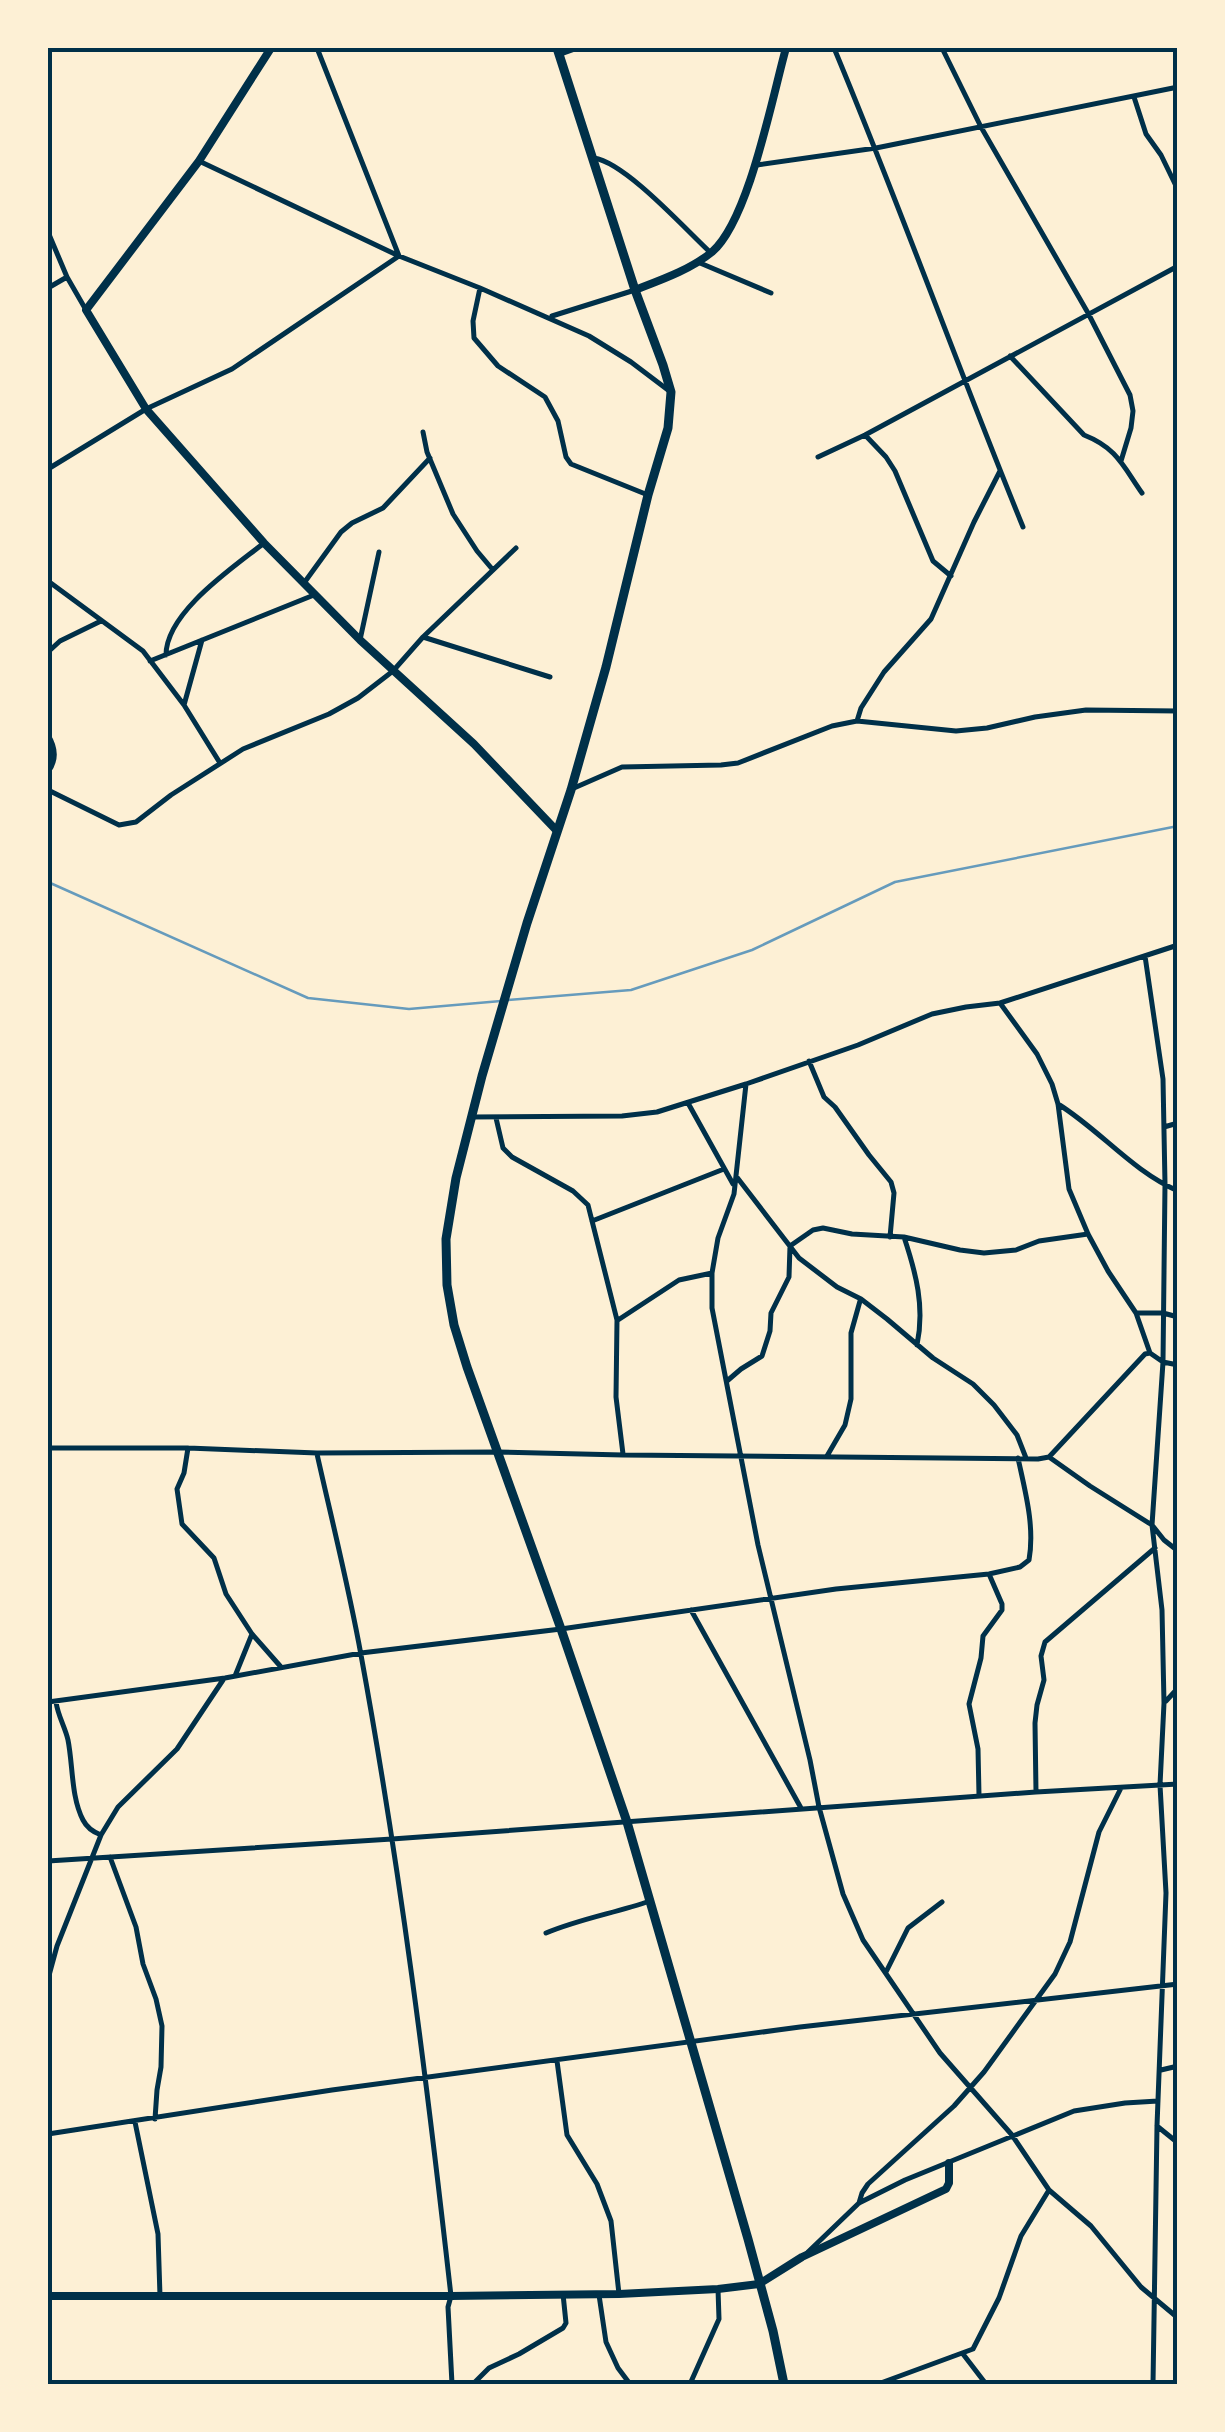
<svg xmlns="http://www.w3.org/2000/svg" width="1225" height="2432" viewBox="0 0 1225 2432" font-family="'Sofia Sans Condensed',sans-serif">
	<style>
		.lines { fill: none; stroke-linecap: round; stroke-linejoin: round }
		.stream { stroke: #669bbc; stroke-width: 2.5 }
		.minor { stroke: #003049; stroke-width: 5 }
		.tertiary { stroke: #003049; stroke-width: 8 }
		.secondary { stroke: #003049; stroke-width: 8 }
		.primary { stroke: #003049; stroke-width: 9 }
		.neatline { fill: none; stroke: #003049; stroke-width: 4 }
	</style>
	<rect width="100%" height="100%" fill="#fdf0d5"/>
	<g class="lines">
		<path class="stream" d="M48,882l260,116 101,11 92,-8
			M508,1000l123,-10 121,-40 143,-68 283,-56"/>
		<path class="minor" d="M834,48c66,158 124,320 189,479
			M942,48l39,79 107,186 42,82 3,16 -2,17 -10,33
			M1134,97l12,37 15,21 17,35
			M594,158c32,5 91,71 117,95
			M199,161l200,95 81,32 109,48 42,26 37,28
			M757,165l119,-17 302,-61
			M48,232l19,45 19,33
			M700,263l71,30
			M48,288l19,-11
			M480,288l-7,33 1,17 24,28 47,31 13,24 8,36 5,7 77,31
			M552,316l83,-26
			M1010,356l74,79c33,13 39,31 58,58
			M423,432l4,20 26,62 24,37 16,19
			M866,436l20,21 9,14 38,90 18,15
			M818,457l47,-22 313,-169
			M48,469l98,-60 86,-40 167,-113 -82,-208
			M48,581l95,70 41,54 36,58
			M304,583l37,-51 11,-9 31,-15 47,-50
			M423,637l127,40
			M360,640l19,-88
			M48,652l12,-11 41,-20
			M166,655c0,-43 68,-88 98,-112
			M150,661l164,-66
			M184,705l18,-65
			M857,721l4,-13 23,-36 47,-53 43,-97 26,-51
			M48,735c8,13 9,25 0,37
			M574,788l48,-21 99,-2 17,-2 94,-37 25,-5 99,10 31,-3 48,-11 51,-7 92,1
			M48,790l71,35 17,-3 35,-27 72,-46 86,-35 29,-16 35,-27 30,-34 93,-89
			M1145,956l18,123 2,105 -2,178 -11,163 10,85 2,93 -4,82 6,108 -9,233 -4,258
			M1000,1003l37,51 15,30 6,20 11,85 19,45 20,37 28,42 14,40
			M809,1061l15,36 11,10 34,48 22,27 3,11 -4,44
			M746,1084l-12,110 -16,44 -6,35v35l46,237 52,215 9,47 24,87 20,46 77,113 72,82 37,55 42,36 50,61 37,31
			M688,1103l45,81
			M1058,1104c42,26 74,67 120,87
			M471,1117l151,-1 35,-4 89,-28 112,-39 74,-31 34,-7 34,-4 178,-58
			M496,1118l7,30 9,9 61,34 15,14 29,115 -1,77 7,57
			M1164,1127l14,-4
			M736,1176l63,82 38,29 24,12 26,20 46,39 40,26 21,21 23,30 9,23
			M592,1221l132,-52
			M904,1237c12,36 21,70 13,108
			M1136,1313h27l15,4
			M618,1320l61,-40 33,-7
			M727,1381l14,-12 21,-13 8,-25 1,-18 18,-36 1,-31 23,-16 10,-2 29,6 52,3 56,13 24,3 32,-3 23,-9 49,-7
			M48,1448h140l129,5 180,-1 126,3 415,4 11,-2 96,-103 5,-1 13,9 15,3
			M188,1448l-4,25 -7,16 5,35 32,34 12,36 26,40 29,33
			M317,1454c15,67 32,134 44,201 39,212 66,427 90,641l-3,11 4,77
			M827,1456l18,-31 6,-26v-66l9,-32
			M1049,1457l41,29 62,39 12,15 14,11
			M691,1610l110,198
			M235,1676l17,-42
			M1166,1701l12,-13
			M48,1702l177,-24 136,-25 200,-24 275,-40 153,-15 31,-7 9,-7c6,-34 -4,-69 -11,-102
			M56,1702c2,14 9,25 12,38 5,25 3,57 15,80 4,8 10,12 18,15
			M1036,1792l-1,-69 2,-18 7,-25 -3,-24 4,-14 110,-94
			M979,1795l-1,-46 -9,-45 12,-46 2,-22 19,-26v-6l-13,-30
			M110,1857l26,70 7,37 13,35 6,27 -1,41 -4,23 -2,29
			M48,1861l344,-22 644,-47 142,-8
			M546,1933c33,-14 69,-20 104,-32
			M886,1972l22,-44 34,-26
			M48,1979l9,-33 44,-111 17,-28 59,-58 46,-69
			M557,2061l10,74 30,49 14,37 8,73
			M1161,2070l17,-4
			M135,2122l23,112 2,62
			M1157,2126l21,17
			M48,2134l284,-44 468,-63 378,-43
			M859,2203l3,-10 6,-9 86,-78 30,-34 71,-98 15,-32 29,-110 22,-44
			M808,2252l51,-49 46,-23 169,-69 51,-8 33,-2
			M599,2295l7,47 12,26 12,16
			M963,2354l23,30
			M473,2384l16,-16 30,-14 44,-26 3,-5 -3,-29
			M690,2384l29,-65 -1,-30
			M878,2384l95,-35 26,-51 22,-62 28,-46"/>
		<path class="tertiary" d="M271,48l-72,113 -113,149 60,99 118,134 96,97 114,104 83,87
			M635,290c26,-10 55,-20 77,-38 37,-32 60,-154 74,-204"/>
		<path class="secondary" d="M559,53l14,-5
			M48,2296h403l168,-2 99,-5 41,-5 43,-27 144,-68 3,-6v-20"/>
		<path class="primary" d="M557,48l78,242 28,75 8,27 -3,36 -20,67 -42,172 -35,123 -44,133 -45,153 -26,102 -10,61 1,46 7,40 13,42 94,262 66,193 121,417 25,92 11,53"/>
	</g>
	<rect width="1225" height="2432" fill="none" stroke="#fdf0d5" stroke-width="100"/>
	<rect x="50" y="50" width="1125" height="2332" class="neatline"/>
</svg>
